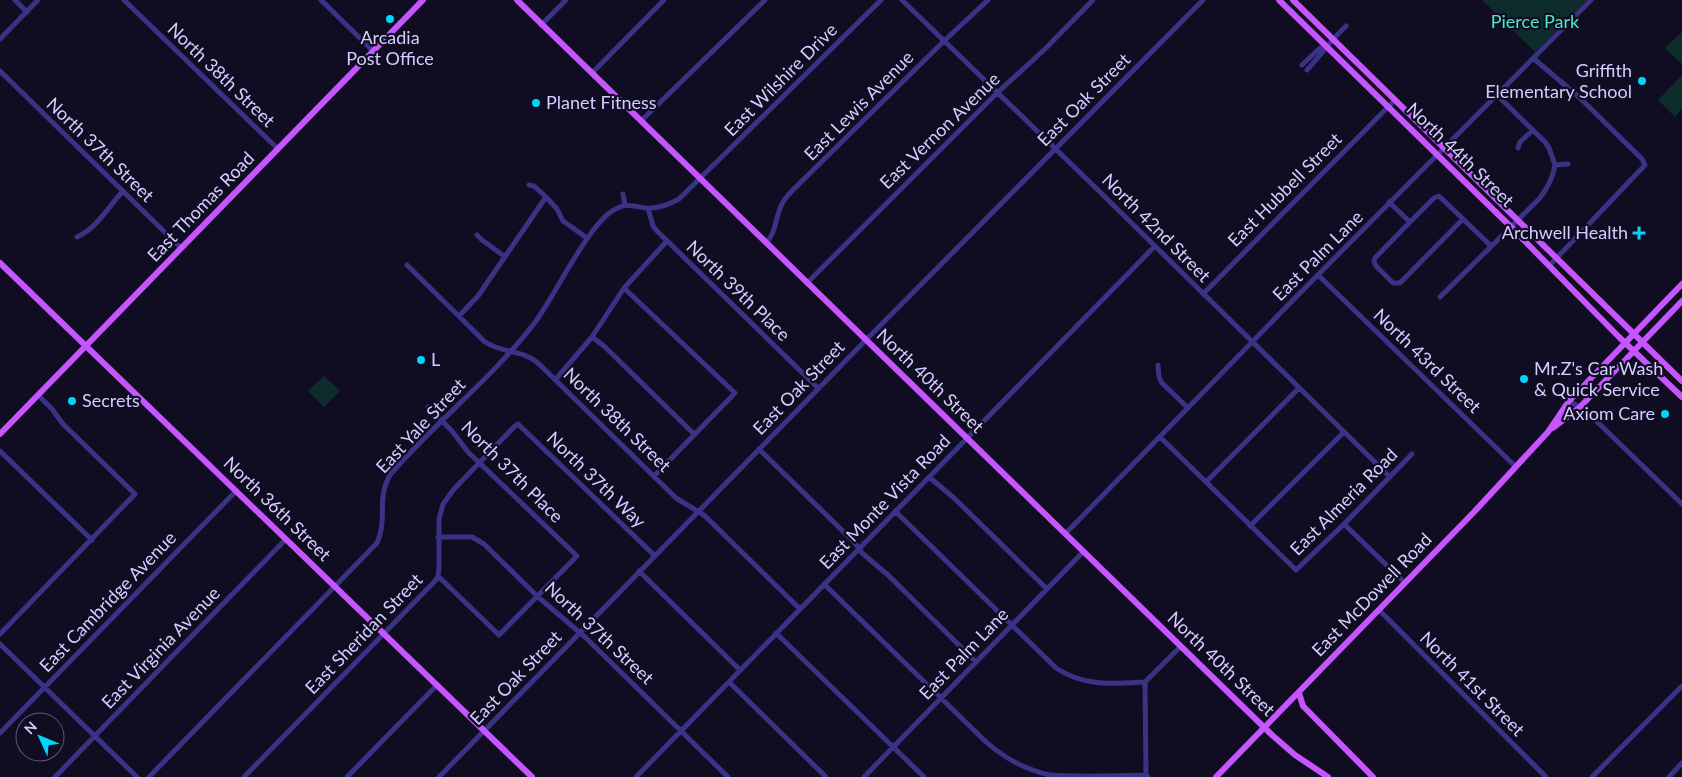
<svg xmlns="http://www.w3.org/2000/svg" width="1682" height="777" viewBox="0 0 1682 777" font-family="Lato,sans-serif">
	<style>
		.green { fill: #0e2c2c }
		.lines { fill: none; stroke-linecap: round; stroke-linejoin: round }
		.minor { stroke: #3a3385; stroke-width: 5 }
		.major { stroke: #c654ff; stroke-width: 6 }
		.poi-dot { fill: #00d4f8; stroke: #100c22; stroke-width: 2 }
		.labels { text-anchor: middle; stroke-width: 4.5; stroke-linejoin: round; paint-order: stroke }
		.park-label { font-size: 18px; fill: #50e7c8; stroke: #100c22 }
		.poi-label { font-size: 18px; fill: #d5cdff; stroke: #100c22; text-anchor: start }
		.street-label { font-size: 18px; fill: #d5cdff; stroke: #100c22 }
	</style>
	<rect width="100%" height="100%" fill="#100c22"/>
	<path class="green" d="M1482,0h105l-52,52z
		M1682,32v32l-17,-16z
		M1682,75v34l-7,8 -17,-17z
		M324,376l16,15 -16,16 -16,-16z"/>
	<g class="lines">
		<path class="minor" d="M15,0l12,12
			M124,0l154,149
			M321,0l52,51
			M902,0l199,193 289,284
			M541,25l25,-25
			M0,39l38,-39
			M1533,58l47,40 62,61 3,6 -96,101
			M1302,65l18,-17 6,-2
			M1307,70c14,-15 24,-30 39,-44
			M0,71l181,177
			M592,73l72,-73
			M1497,95l48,47 4,6 6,17
			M641,121l124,-121
			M1518,148l2,-6 13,-12
			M529,185l5,1 12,11 11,12 6,12 24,17
			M623,194l2,11
			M1389,202l21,20 -35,36 -1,4 2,4 17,17h7l63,-64 -24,-23 -5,2 -24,24
			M648,208l5,18 4,5 161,157
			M1463,219l28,27
			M477,235l5,5 22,16
			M77,237c20,-9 32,-31 46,-46
			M766,243c11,-11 9,-28 17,-41 4,-7 11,-13 16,-18l145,-143 44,-41
			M407,265l78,77c19,12 36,7 53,21l138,135 28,17 96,94
			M1318,275l198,192
			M807,283l190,-190 48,-44 48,-49
			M624,288l111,105 -81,83
			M1203,294l192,-194
			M1440,297l99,-98c8,-10 14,-20 16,-34l13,-1
			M459,316l19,-20 68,-99
			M592,337l12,9 90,88
			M1158,365l1,12 3,6 26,25
			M556,379l36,-42 32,-49 43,-47
			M1569,401l17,10 96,93
			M428,407l24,24 16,21 109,104 -78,79 -61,-59
			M1160,437l136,133 48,-46 68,-70
			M759,449l96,94 7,10 26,22 88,87
			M0,451l92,89
			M929,477l24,20 94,92
			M1206,482l93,-94
			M895,511l161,157c29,19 56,16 89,14
			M1344,524l61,59
			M1250,526l94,-94
			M1066,533l226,-232 299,-301
			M438,537h34l12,7 53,52 49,42 142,139
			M639,571l101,99
			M824,584l161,157c18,16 41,29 65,34 27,2 68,1 96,0l2,2
			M1379,610l167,167
			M776,633l148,144
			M0,634l135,-140 -72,-70 -11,-15 -14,-14
			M0,644l137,133
			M729,682l97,95
			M0,733l236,-242
			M1146,775l-1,-93 36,-36
			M55,777l231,-238
			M149,777l228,-234c11,-24 -1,-44 13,-68 45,-53 104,-98 146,-154 21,-30 36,-64 59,-93 4,-5 8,-10 13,-14 16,-12 20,-9 38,-6 11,1 24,-4 33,-9l202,-199
			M244,777l192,-197 2,-4 1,-7v-50l4,-15 11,-15 60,-62 4,-3 137,132
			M347,777l90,-92
			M439,777l422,-432 342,-345
			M636,777l519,-531
			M864,777l220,-226
			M1592,777l90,-91
			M1669,777l13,-14"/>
		<path class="major" d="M517,0l755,735 23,20 33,22
			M1279,0l232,227 108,110 63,60
			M1293,0l389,381
			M0,263l532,514
			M1553,428l27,-21 102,-106
			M0,434l423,-434
			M1299,693l4,13 70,71
			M1216,777l258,-265 74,-80 21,-31 113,-117"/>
	</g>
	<g class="poi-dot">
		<circle cx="390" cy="19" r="5"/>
		<circle cx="1642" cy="81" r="5"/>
		<circle cx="536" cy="103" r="5"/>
		<path d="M1636.5 225.5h5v5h5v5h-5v5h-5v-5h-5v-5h5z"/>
		<circle cx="421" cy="360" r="5"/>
		<circle cx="1524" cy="379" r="5"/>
		<circle cx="72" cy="401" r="5"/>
		<circle cx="1665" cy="414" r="5"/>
	</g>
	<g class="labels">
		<g class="park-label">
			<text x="1535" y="28">Pierce Park</text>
		</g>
		<g class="poi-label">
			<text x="390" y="44" text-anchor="middle">Arcadia<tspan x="390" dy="21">Post Office</tspan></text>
			<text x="1632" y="77" text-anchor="end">Griffith<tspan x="1632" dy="21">Elementary School</tspan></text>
			<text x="546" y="109">Planet Fitness</text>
			<text x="1628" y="239" text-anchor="end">Archwell Health</text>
			<text x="431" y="366">L</text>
			<text x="1534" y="375">Mr.Z's Car Wash<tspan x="1534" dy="21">&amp; Quick Service</tspan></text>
			<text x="82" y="407">Secrets</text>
			<text x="1655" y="420" text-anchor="end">Axiom Care</text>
		</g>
		<g class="street-label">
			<text transform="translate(221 75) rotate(44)" y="6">North 38th Street</text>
			<text transform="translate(781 80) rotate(-45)" y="6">East Wilshire Drive</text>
			<text transform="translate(1084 100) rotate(-45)" y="6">East Oak Street</text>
			<text transform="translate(859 106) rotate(-45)" y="6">East Lewis Avenue</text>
			<text transform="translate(940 131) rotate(-44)" y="6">East Vernon Avenue</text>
			<text transform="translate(100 150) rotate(44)" y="6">North 37th Street</text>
			<text transform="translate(1460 155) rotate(44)" y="6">North 44th Street</text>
			<text transform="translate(1285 190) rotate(-45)" y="6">East Hubbell Street</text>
			<text transform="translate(201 207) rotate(-46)" y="6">East Thomas Road</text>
			<text transform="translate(1156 228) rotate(45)" y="6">North 42nd Street</text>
			<text transform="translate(1318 256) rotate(-45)" y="6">East Palm Lane</text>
			<text transform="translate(738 291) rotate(44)" y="6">North 39th Place</text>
			<text transform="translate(1427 361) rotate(44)" y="6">North 43rd Street</text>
			<text transform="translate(930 381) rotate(44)" y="6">North 40th Street</text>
			<text transform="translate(799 388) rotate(-46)" y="6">East Oak Street</text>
			<text transform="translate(617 420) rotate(44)" y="6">North 38th Street</text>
			<text transform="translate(421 426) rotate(-47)" y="6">East Yale Street</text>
			<text transform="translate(512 472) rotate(45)" y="6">North 37th Place</text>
			<text transform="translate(596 480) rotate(44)" y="6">North 37th Way</text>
			<text transform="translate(885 502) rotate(-46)" y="6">East Monte Vista Road</text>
			<text transform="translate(1344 502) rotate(-45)" y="6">East Almeria Road</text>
			<text transform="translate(277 509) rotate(44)" y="6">North 36th Street</text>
			<text transform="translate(1372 595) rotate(-46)" y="6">East McDowell Road</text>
			<text transform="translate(108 602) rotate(-46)" y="6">East Cambridge Avenue</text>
			<text transform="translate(599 633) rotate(43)" y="6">North 37th Street</text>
			<text transform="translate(364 634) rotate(-46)" y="6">East Sheridan Street</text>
			<text transform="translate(161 648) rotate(-46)" y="6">East Virginia Avenue</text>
			<text transform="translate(964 654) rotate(-46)" y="6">East Palm Lane</text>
			<text transform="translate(1221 664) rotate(44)" y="6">North 40th Street</text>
			<text transform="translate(516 678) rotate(-46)" y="6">East Oak Street</text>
			<text transform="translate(1472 684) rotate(45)" y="6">North 41st Street</text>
		</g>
	</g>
	<g transform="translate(40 737) rotate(314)"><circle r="24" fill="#100c22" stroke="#5f597a"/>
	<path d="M0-4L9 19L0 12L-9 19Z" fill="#00d4f8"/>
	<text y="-8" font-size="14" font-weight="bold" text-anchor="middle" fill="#d5cdff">N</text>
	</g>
</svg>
